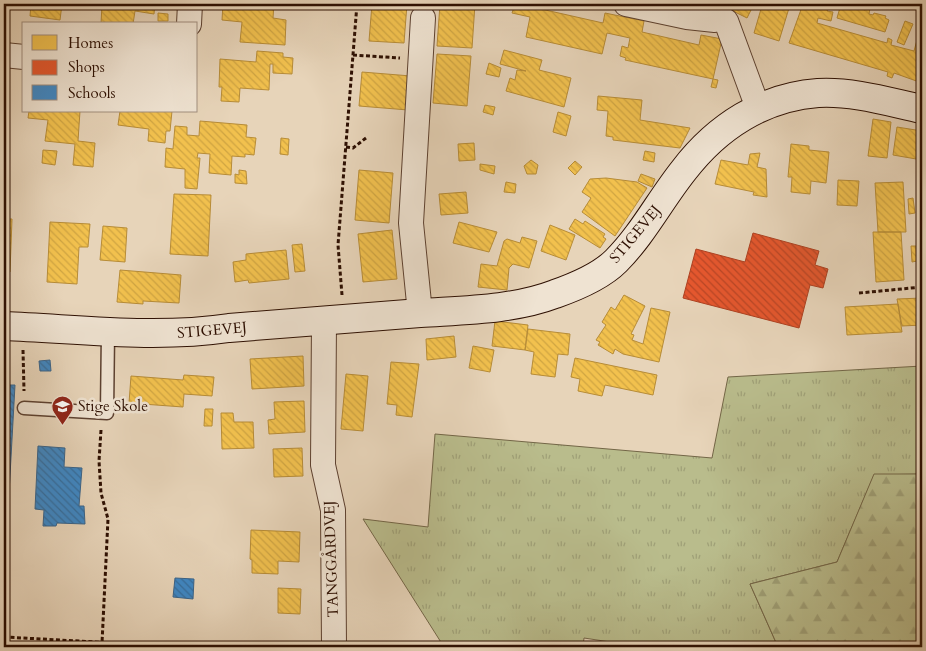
<svg xmlns="http://www.w3.org/2000/svg" width="926" height="651" viewBox="0 0 926 651" font-family="Cardo,serif">
	<style>
		.grass { fill: url(#grass-tufts); stroke: #736647 }
		.forest { fill: url(#forest-firs); stroke: #736647 }
		.homes { fill: url(#homes-back-hatch); stroke: #b78c37 }
		.shops { fill: url(#shops-back-hatch); stroke: #ad4121 }
		.schools { fill: url(#schools-back-hatch); stroke: #3a648a }
		.lines { fill: none; stroke-linecap: round; stroke-linejoin: round }
		.lane-casing { stroke: #5c4030; stroke-width: 15 }
		.street-casing { stroke: #5c4030; stroke-width: 26 }
		.secondary-casing { stroke: #2d0f02; stroke-width: 30 }
		.path { stroke: #2d0f02; stroke-width: 3; stroke-dasharray: 4 2.5; stroke-linecap: butt }
		.lane { stroke: #efe3d2; stroke-width: 12 }
		.street { stroke: #efe3d2; stroke-width: 24 }
		.secondary { stroke: #efe3d2; stroke-width: 28 }
		.labels { text-anchor: middle; stroke-width: 5; stroke-linejoin: round; paint-order: stroke }
		.street-label { font-size: 15px; fill: #2d0f02; stroke: #efe3d2 }
		.poi-label { font-size: 15px; fill: #2d0f02; stroke: #efe3d2; text-anchor: start }
	</style>
	<defs>
		<pattern id="grass-tufts" width="24" height="20" patternUnits="userSpaceOnUse" patternTransform="scale(1.25)"><rect width="24" height="20" fill="#b9bc8c"/><path d="M3 7l-1-3M5 7V3M7 7l1-3M15 17l-1-3M17 17v-4M19 17l1-3" fill="none" stroke="#9fa077"/></pattern>
		<pattern id="forest-firs" width="22" height="20" patternUnits="userSpaceOnUse" patternTransform="scale(1.25)"><rect width="22" height="20" fill="#b9bc8c"/><path d="M5 1l3.5 6h-7zM16 11l3.5 6h-7z" fill="#9fa077"/></pattern>
		<pattern id="homes-back-hatch" width="6" height="6" patternUnits="userSpaceOnUse" patternTransform="scale(1.25)"><rect width="6" height="6" fill="#f2c14e"/><path d="M-1 5l2 2M0 0l6 6M5-1l2 2" fill="none" stroke="#d0a542"/></pattern>
		<pattern id="shops-back-hatch" width="6" height="6" patternUnits="userSpaceOnUse" patternTransform="scale(1.25)"><rect width="6" height="6" fill="#e4572e"/><path d="M-1 5l2 2M0 0l6 6M5-1l2 2" fill="none" stroke="#b94625"/></pattern>
		<pattern id="schools-back-hatch" width="6" height="6" patternUnits="userSpaceOnUse" patternTransform="scale(1.25)"><rect width="6" height="6" fill="#3f88c5"/><path d="M-1 5l2 2M0 0l6 6M5-1l2 2" fill="none" stroke="#356e9e"/></pattern>
	</defs>
	<rect width="100%" height="100%" fill="#e7d4b9"/>
	<filter id="stains"><feTurbulence type="fractalNoise" baseFrequency=".004" numOctaves="4"/><feColorMatrix values="0 0 0 0 .2 0 0 0 0 .09 0 0 0 0 .02 0 0 0 .5 -.17"/></filter>
	<radialGradient id="worn" r=".72"><stop offset=".6" stop-color="#630" stop-opacity="0"/><stop offset="1" stop-color="#630" stop-opacity=".3"/></radialGradient>
	<path class="grass" d="M922,366v108l-48,1 -37,87 -87,22 28,63h-135l-59,-9 -1,9h-139l-81,-128 65,8 7,-93 277,24 16,-81z"/>
	<path class="forest" d="M874,474h48v173h-144l-28,-63 87,-22z"/>
	<path class="homes" d="M31,4h31l-2,16 -30,-4z
		M102,4h53l-1,10 -19,-3 -2,13h-32z
		M223,4h51l-1,14 13,2 -1,25 -45,-3 2,-20 -20,-2z
		M372,4h35l-3,39 -35,-2z
		M440,4h35l-3,44 -35,-2z
		M515,4h30l-4,5 62,14 2,-10 39,8 -2,11 57,13 2,-10 21,4 -9,40 5,1 -2,8 -5,-1 2,-8 -88,-19 1,-2 -6,-2 2,-10 6,2 2,-10 -23,-5 -5,21 -76,-17 4,-20 -18,-4z
		M734,4h20l-7,14 -16,-8z
		M758,4h20l11,4 -10,33 -25,-8 7,-24 -5,-2z
		M803,4h28l-4,7 6,1 -2,9 -13,-3 -1,5 70,20 1,-5 4,2 -1,5 23,6 8,-29v28l-3,-1 -1,4h4v30l-28,-10 -2,5 -5,-2 1,-4 -99,-29z
		M841,4l24,6 1,-3 4,1 -1,6 4,1 1,-2 12,3 -1,2 4,2 -4,12 -48,-14z
		M158,13l10,1v7h-10z
		M905,21l8,3 -9,21 -7,-3z
		M504,50l38,10 -3,10 32,8 -7,29 -58,-16 4,-13 5,2 2,-10 9,1 -26,-7z
		M257,51l26,2v4l10,1 -1,16 -19,-1v-9h-3l-1,26 -29,-2 -1,14 -18,-1 1,-14h-3l1,-28 36,3z
		M437,54l34,2 -4,50 -34,-3z
		M489,63l12,5 -2,9 -13,-3z
		M362,72l49,4 -3,34 -49,-4z
		M598,96l44,4 -2,20 50,8 -10,20 -67,-8v-3l-7,-1 2,-25 -11,-1z
		M485,105l10,2 -2,8 -10,-3z
		M29,111h51l-2,30 17,2 -2,24 -20,-2 2,-21 -30,-3 3,-21 -20,-2z
		M120,111h52l-2,20h-4l-1,12 -17,-2 1,-12 -31,-4z
		M558,112l13,4 -5,20 -13,-4z
		M873,119l18,3 -4,36 -19,-2z
		M200,121l47,4 -1,12 10,1 -2,17 -9,-1v3l-13,-1 -1,19 -22,-2 1,-19 -12,-1 -1,5h3l-3,31 -12,-1v-19l-20,-2 1,-19 7,1 2,-23 12,1v8l12,1z
		M897,127l25,4v29l-29,-5z
		M281,138l8,1 -1,16 -8,-1z
		M474,143l1,17 -16,1 -1,-17z
		M791,144l18,2v4l20,2 -3,31 -15,-2 -1,13 -19,-2 1,-15h-4z
		M43,150l14,1 -2,14 -13,-2z
		M645,151l10,2 -1,9 -11,-2z
		M760,153l-3,14 9,2 1,28 -14,-2 1,-3 -39,-8 6,-24 27,5 2,-11z
		M531,160l7,5 -2,9h-9l-3,-8z
		M575,161l7,6 -7,8 -7,-7z
		M480,164l15,2 -1,8 -14,-4z
		M239,170l7,1 1,13 -12,-1v-9l4,1z
		M359,170l34,3 -4,50 -34,-3z
		M641,174l14,5 -3,8 -14,-6z
		M606,178l31,4 10,6 -32,48 -33,-24 9,-14 -9,-6 8,-13z
		M838,180l21,1 -2,25 -20,-1z
		M506,182l10,2 -1,9 -11,-1z
		M903,182l3,50h-28l-3,-49z
		M466,192l2,21 -27,2 -2,-21z
		M174,194l37,1 -3,61 -38,-2z
		M913,198l2,15 -6,1 -1,-15z
		M4,219h8l-2,53 -6,-1z
		M575,219l8,5 2,-3 20,13 -2,3 3,2 -6,9 -31,-19z
		M50,222l40,2 -2,23h-9l-2,37 -30,-2z
		M459,222l38,10 -8,20 -36,-9z
		M550,225l25,10 -9,25 -25,-9z
		M103,226l24,2 -2,34 -25,-2z
		M392,230l5,49 -34,3 -5,-48z
		M873,232h28l3,48 -28,2z
		M522,237l15,4 -8,27 -16,-4 -4,4 -2,22 -29,-3 3,-23 16,2 7,-25 3,-2 13,4z
		M302,244l3,27 -10,1 -3,-27z
		M911,246h5l1,15 -5,1z
		M286,250l3,29 -40,4 -1,-3 -13,2 -2,-20 13,-2v-6z
		M120,270l61,5 -2,28 -36,-2v3l-26,-2z
		M624,295l21,11 -14,28 3,1 -2,5 11,4 8,-36 19,4 -11,50 -36,-8 -8,-5 -2,5 -15,-9 2,-3 -4,-2 10,-15 -4,-3 9,-15 4,3z
		M922,298v27l-20,1 -5,-27z
		M898,304l4,28 -55,3 -2,-28z
		M495,321l33,4 -3,25 -33,-4z
		M528,329l42,5 -2,21 -10,-1 -3,23 -24,-3 3,-22 -9,-2z
		M454,336l2,21 -29,3 -1,-21z
		M473,346l21,4 -4,22 -21,-4z
		M303,356l1,30 -52,3 -2,-30z
		M575,358l82,17 -4,20 -48,-10 -3,11 -24,-5 2,-12 -9,-2z
		M391,362l28,2 -7,53 -16,-2 1,-10 -10,-1z
		M346,374l22,2 -5,55 -22,-2z
		M184,375l30,2 -2,19 -28,-2 -1,13 -54,-4 2,-27 52,4z
		M304,401l1,31 -36,2 -1,-14 7,-1 -1,-17z
		M205,409h8l-1,17h-8z
		M221,413h12l1,9h19l1,26 -32,1z
		M302,448l1,28 -29,1 -1,-28z
		M251,530l49,2 -1,30 -21,-1v13l-26,-1v-13l-2,-1z
		M278,588l23,1 -1,25 -22,-1z"/>
	<path class="shops" d="M753,233l66,18 -4,14 13,4 -5,19 -13,-3 -11,43 -116,-30 13,-49 49,13z"/>
	<path class="schools" d="M50,360l1,11h-11l-1,-10z
		M4,385h11l-10,181h-1z
		M38,446l27,2 -1,19 18,1 -3,38h5l1,18 -28,-1 -1,3h-13l1,-16 -9,-1z
		M175,578l19,1 -1,20 -20,-2z"/>
	<g class="lines">
		<defs>
			<path id="lane" d="M24,408l83,5 1,-81"/>
			<path id="street" d="M626,4l61,13 28,3
				M695,4l31,17 32,87
				M189,24l1,-20
				M4,55l20,2
				M420,313l-9,-90 12,-205
				M324,321l-1,144 10,45 1,137"/>
			<path id="secondary" d="M4,326c75,3 150,13 225,2 64,-5 127,-10 191,-15 44,-3 93,-3 135,-19 20,-7 46,-18 61,-33 27,-27 44,-61 68,-91 33,-43 79,-73 134,-77 35,-2 71,9 104,16"/>
		</defs>
		<use href="#lane" class="lane-casing"/>
		<use href="#street" class="street-casing"/>
		<use href="#secondary" class="secondary-casing"/>
		<path class="path" d="M353,55l47,3
			M346,147l7,1 13,-10
			M859,293l63,-6
			M342,295l-4,-50 19,-241
			M23,350l1,41
			M101,430l-2,31 2,32 7,26 -6,124
			M4,637l111,6v4"/>
		<use href="#lane" class="lane"/>
		<use href="#street" class="street"/>
		<use href="#secondary" class="secondary"/>
	</g>
	<defs>
		<symbol id="school-pin" viewBox="-11 -11 22 30"><path d="M0 17L-7.5 6A9.5 9.5 0 1 1 7.5 6Z" fill="#8f2418" stroke="#efe3d2"/><path d="M0-5L7-2L0 1L-7-2ZM-4 1L0 2.5L4 1V4Q0 6-4 4Z" fill="#fff"/></symbol>
	</defs>
	<g fill-rule="evenodd">
		<use href="#school-pin" x="50" y="394" width="25" height="34"/>
	</g>
	<g class="labels">
		<g class="street-label">
			<text transform="translate(635 234) rotate(-50)" y="5">STIGEVEJ</text>
			<text transform="translate(212 330) rotate(-5)" y="5">STIGEVEJ</text>
			<text transform="translate(331 559) rotate(-92)" y="5">TANGGÅRDVEJ</text>
		</g>
		<g class="poi-label">
			<text x="78" y="411">Stige Skole</text>
		</g>
	</g>
	<rect width="926" height="651" fill="none" stroke="#e7d4b9" stroke-width="20"/>
	<rect x="5" y="5" width="916" height="641" fill="none" stroke="#2d0f02" stroke-width="2.5"/>
	<rect x="10" y="10" width="906" height="631" fill="none" stroke="#2d0f02"/>
	<rect x="22" y="22" width="175" height="90" fill="#efe3d2" stroke="#a18e7f"/>
	<rect x="32" y="35" width="25" height="15" fill="#f2c14e" stroke="#a18e7f"/>
	<text x="68" y="48" font-size="15" fill="#2d0f02">Homes</text>
	<rect x="32" y="60" width="25" height="15" fill="#e4572e" stroke="#a18e7f"/>
	<text x="68" y="72" font-size="15" fill="#2d0f02">Shops</text>
	<rect x="32" y="85" width="25" height="15" fill="#3f88c5" stroke="#a18e7f"/>
	<text x="68" y="98" font-size="15" fill="#2d0f02">Schools</text>
	<rect width="100%" height="100%" filter="url(#stains)"/>
	<rect width="100%" height="100%" fill="url(#worn)"/>
</svg>
